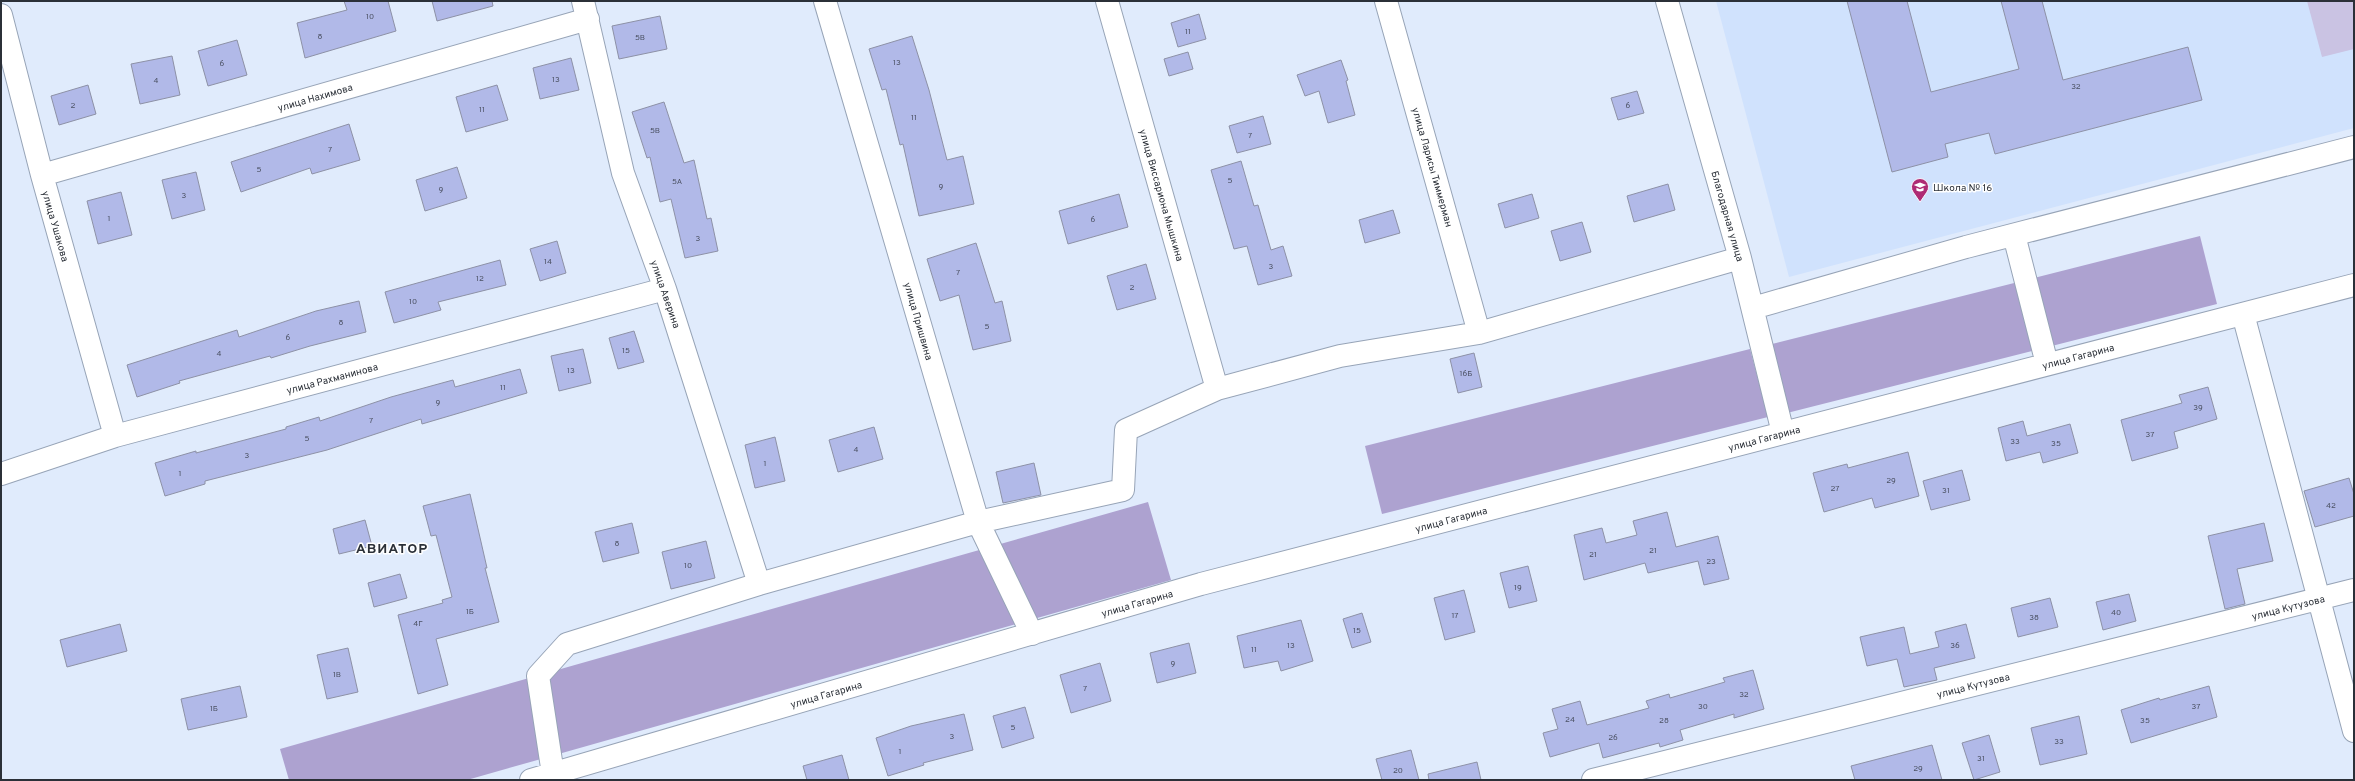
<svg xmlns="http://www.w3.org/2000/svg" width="2355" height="781" viewBox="0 0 2355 781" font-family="Overpass,sans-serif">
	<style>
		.built { fill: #d0e2fd }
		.green { fill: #cac3e3 }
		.forest { fill: #ada2d0 }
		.building { fill: #b1b9e8; stroke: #8d91a6 }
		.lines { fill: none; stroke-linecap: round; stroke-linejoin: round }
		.minor-casing { stroke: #97a4b7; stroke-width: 24 }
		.minor { stroke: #fff; stroke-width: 22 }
		.labels { text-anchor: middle; stroke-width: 3; stroke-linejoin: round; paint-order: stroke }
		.number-label { font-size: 8px; fill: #4c5264 }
		.street-label { font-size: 10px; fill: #2b3038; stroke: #fff }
		.poi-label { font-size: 10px; fill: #2b3038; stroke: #fff; text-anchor: start }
		.district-label { font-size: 14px; font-weight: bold; letter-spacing: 1px; fill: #2b3038; stroke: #fff }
	</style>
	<rect width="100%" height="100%" fill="#e0ebfc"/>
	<path class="built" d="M1716,1h638v127l-565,149z"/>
	<path class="green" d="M2307,1h47v48l-32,8z"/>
	<path class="forest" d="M2200,236l17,68 -430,109 -19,-68z
		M1750,349l18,68 -386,97 -17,-68z
		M1148,502l23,78 -704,200h-178l-9,-31z"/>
	<path class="building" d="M344,1h44l8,30 -91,27 -8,-35 50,-13z
		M432,1h60l1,5 -56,15z
		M1847,1h60l24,91 88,-23 -18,-68h41l21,79 125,-33 14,53 -207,54 -6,-21 -44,11 3,13 -56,15z
		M1199,14l7,25 -28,8 -7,-24z
		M660,16l7,33 -48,10 -7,-33z
		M912,36l17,54 18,70 16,-4 11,48 -55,12 -16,-72 -3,1 -14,-56 -4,1 -13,-41z
		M237,40l10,35 -39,11 -10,-35z
		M1188,52l5,17 -24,7 -5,-17z
		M172,56l8,39 -40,9 -9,-40z
		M571,58l8,32 -39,9 -7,-31z
		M1341,60l7,20 -2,1 9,34 -27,8 -9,-32 -14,5 -8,-21z
		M88,85l8,29 -37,11 -8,-29z
		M497,85l11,35 -42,12 -10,-35z
		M1637,91l7,22 -26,7 -7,-22z
		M664,102l20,61 10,-3 13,59 4,-1 7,33 -33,7 -14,-59 -11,3 -10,-45 -3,1 -15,-46z
		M1263,116l8,28 -34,9 -8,-27z
		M349,124l11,36 -48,14 -2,-6 -69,24 -10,-30z
		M1241,161l13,45 4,-1 13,45 12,-4 9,30 -34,9 -11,-39 -13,3 -23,-79z
		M457,167l10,31 -42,13 -9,-31z
		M196,172l9,38 -33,9 -10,-39z
		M1668,184l7,26 -41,12 -7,-26z
		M121,192l11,43 -34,9 -11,-43z
		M1119,194l9,33 -60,17 -9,-33z
		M1532,194l7,24 -34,10 -7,-24z
		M1393,210l7,23 -35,10 -6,-23z
		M1582,222l9,30 -31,9 -9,-30z
		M557,241l9,32 -26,8 -10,-32z
		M976,243l19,60 7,-2 9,40 -38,9 -14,-55 -19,6 -13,-42z
		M500,260l6,25 -68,17 3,8 -47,13 -9,-31z
		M1146,264l10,35 -39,11 -10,-34z
		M359,301l7,31 -56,14 -39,12 -1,-2 -91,25 1,2 -43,14 -10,-32 110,-35 2,7 77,-26z
		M634,331l10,31 -26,7 -9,-31z
		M583,349l8,34 -32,8 -8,-35z
		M1474,353l8,34 -24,6 -8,-34z
		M520,369l7,24 -105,31 -1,-5 -94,31 -122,31v3l-40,12 -10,-33 41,-12v2l90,-24v-2l33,-10 1,4 71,-24 62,-17 2,7z
		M2208,387l9,32 -43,13 4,16 -46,13 -11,-41 61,-17 -3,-8z
		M2023,421l4,15 43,-12 8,29 -35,10 -3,-11 -34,9 -8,-33z
		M874,427l9,32 -45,13 -9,-32z
		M775,437l10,44 -30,7 -10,-43z
		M1908,452l11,44 -44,12 -3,-10 -48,14 -11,-39 34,-9 1,4z
		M1034,463l7,32 -38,8 -7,-31z
		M1962,470l8,30 -39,10 -8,-29z
		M2349,478l5,16v22l-39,11 -11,-36z
		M470,494l17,74h-2l14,54 -63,17 12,46 -30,9 -20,-79 45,-12 -1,-3 10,-3 -16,-62 -5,1 -8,-30z
		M1667,512l9,35 42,-11 11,43 -25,6 -6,-24 -50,12 -3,-10 -61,17 -10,-45 28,-7 4,15 31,-8 -4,-14z
		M365,520l7,26 -33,8 -6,-25z
		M632,523l7,30 -36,9 -8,-30z
		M2264,523l9,38 -36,8 8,35 -20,5 -17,-73z
		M706,541l9,37 -44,11 -9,-37z
		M1528,566l9,35 -28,7 -9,-35z
		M400,574l7,24 -33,9 -6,-24z
		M1464,590l11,42 -30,8 -11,-42z
		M2129,594l7,27 -33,9 -7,-28z
		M2050,598l8,29 -40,10 -7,-29z
		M1362,613l9,29 -19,6 -9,-29z
		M1301,620l12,41 -32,10 -3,-10 -34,7 -7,-32z
		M120,624l7,27 -60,16 -7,-27z
		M1966,624l9,34 -41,10 3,12 -33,7 -7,-28 -30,7 -7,-29 44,-10 6,27 29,-7 -4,-15z
		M1189,643l7,30 -39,10 -7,-30z
		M348,648l10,44 -31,7 -10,-44z
		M1100,663l11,38 -40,12 -11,-38z
		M1753,670l11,39 -30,9v-4l-54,16 3,10 -23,7 -1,-4 -56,15 -4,-15 -49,14 -7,-24 15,-4 -6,-20 28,-8 7,24 62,-17 -3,-7 23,-7 1,4 55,-16 -2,-4z
		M240,686l7,31 -59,13 -7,-31z
		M2209,686l8,31 -86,26 -10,-33 38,-12 1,2z
		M1025,707l9,31 -32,10 -9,-32z
		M964,714l9,36 -50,13 1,2 -36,11 -12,-38 35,-12z
		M2079,716l8,38 -47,11 -9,-37z
		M1989,735l11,37 -26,8 -12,-37z
		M1932,745l10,35h-87l-4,-14z
		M1411,750l8,30h-37l-6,-21z
		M842,755l7,25h-42l-4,-14z
		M1477,762l4,18h-52l-1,-6z"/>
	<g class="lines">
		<defs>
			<path id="minor" d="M583,1l40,172 42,116 94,295
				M825,1l153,521 54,112
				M1107,1l110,388
				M1386,1l93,332
				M1667,1l73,257 43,175
				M1,15l41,160 73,261
				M42,175l546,-156
				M2014,235l33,129
				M1753,308l213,-61 388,-100
				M2243,314l111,417
				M1,474l114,-38 550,-147
				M553,774l-15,-98 29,-32 192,-60 219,-62 145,-32 3,-60 91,-41 123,-33 139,-23 261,-75
				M531,780l670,-196 1153,-299
				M1593,780l761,-190"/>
		</defs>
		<use href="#minor" class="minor-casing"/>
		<use href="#minor" class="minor"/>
	</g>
	<defs>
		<symbol id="school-pin" viewBox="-11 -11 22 30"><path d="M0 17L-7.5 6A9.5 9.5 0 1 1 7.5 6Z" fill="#ae2a74" stroke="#fff"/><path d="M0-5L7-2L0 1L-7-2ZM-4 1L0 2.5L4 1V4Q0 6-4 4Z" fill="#fff"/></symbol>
	</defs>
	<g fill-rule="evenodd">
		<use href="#school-pin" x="1910" y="177" width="20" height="27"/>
	</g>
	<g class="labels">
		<g class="number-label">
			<text x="370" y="19">10</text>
			<text x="1188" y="34">11</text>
			<text x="320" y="39">8</text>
			<text x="640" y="40">5В</text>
			<text x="897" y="65">13</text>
			<text x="222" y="66">6</text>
			<text x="556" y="82">13</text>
			<text x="156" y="83">4</text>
			<text x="2076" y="89">32</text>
			<text x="73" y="108">2</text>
			<text x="1628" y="108">6</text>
			<text x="482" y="112">11</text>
			<text x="914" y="120">11</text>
			<text x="655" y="133">5В</text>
			<text x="1250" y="138">7</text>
			<text x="330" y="152">7</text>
			<text x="259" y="172">5</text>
			<text x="1230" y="183">5</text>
			<text x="677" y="184">5А</text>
			<text x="941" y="189">9</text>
			<text x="441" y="192">9</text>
			<text x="184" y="198">3</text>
			<text x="109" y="221">1</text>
			<text x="1093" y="222">6</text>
			<text x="698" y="241">3</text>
			<text x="548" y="264">14</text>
			<text x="1271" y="269">3</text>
			<text x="958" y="275">7</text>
			<text x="480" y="281">12</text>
			<text x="1132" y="290">2</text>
			<text x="413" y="304">10</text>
			<text x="341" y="325">8</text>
			<text x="987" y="329">5</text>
			<text x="288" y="340">6</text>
			<text x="626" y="353">15</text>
			<text x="219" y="356">4</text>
			<text x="571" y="373">13</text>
			<text x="1466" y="376">16Б</text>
			<text x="503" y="390">11</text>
			<text x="438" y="405">9</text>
			<text x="2198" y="410">39</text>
			<text x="371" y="423">7</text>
			<text x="2150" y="437">37</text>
			<text x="307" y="441">5</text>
			<text x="2015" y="444">33</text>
			<text x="2056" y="446">35</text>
			<text x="856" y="452">4</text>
			<text x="247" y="458">3</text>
			<text x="765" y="466">1</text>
			<text x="180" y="476">1</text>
			<text x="1891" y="483">29</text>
			<text x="1835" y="491">27</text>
			<text x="1946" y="493">31</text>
			<text x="2331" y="508">42</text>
			<text x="617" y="546">8</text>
			<text x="1653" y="553">21</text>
			<text x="1593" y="557">21</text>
			<text x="1711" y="564">23</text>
			<text x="688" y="568">10</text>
			<text x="1518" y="590">19</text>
			<text x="470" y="614">1Б</text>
			<text x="2116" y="615">40</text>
			<text x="1455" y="618">17</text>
			<text x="2034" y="620">38</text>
			<text x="418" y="626">4Г</text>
			<text x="1357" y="633">15</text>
			<text x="1291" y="648">13</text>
			<text x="1955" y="648">36</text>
			<text x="1254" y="652">11</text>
			<text x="1173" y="666">9</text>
			<text x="337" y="677">1В</text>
			<text x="1085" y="691">7</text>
			<text x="1744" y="697">32</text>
			<text x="1703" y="709">30</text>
			<text x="2196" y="709">37</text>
			<text x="214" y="711">1Б</text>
			<text x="1570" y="722">24</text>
			<text x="1664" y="723">28</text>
			<text x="2145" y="723">35</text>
			<text x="1013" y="730">5</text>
			<text x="952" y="739">3</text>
			<text x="1613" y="740">26</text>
			<text x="2059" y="744">33</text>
			<text x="900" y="754">1</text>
			<text x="1981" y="761">31</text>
			<text x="1918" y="771">29</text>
			<text x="1398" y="773">20</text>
		</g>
		<g class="street-label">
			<text transform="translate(315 97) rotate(-16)" y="4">улица Нахимова</text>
			<text transform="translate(1433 167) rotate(74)" y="4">улица Ларисы Тиммерман</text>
			<text transform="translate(1162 195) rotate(74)" y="4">улица Виссариона Мышкина</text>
			<text transform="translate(1728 216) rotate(74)" y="4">Благодарная улица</text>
			<text transform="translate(56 226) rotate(74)" y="4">улица Ушакова</text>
			<text transform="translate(666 294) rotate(71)" y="4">улица Аверина</text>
			<text transform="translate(919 321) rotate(74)" y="4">улица Пришвина</text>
			<text transform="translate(2078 356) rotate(-15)" y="4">улица Гагарина</text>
			<text transform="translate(332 378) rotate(-15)" y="4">улица Рахманинова</text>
			<text transform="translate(1764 438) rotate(-15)" y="4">улица Гагарина</text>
			<text transform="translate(1451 519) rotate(-15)" y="4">улица Гагарина</text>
			<text transform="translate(1137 603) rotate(-16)" y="4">улица Гагарина</text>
			<text transform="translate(2288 607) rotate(-14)" y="4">улица Кутузова</text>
			<text transform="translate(1973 685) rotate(-14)" y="4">улица Кутузова</text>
			<text transform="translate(826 694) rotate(-16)" y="4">улица Гагарина</text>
		</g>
		<g class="poi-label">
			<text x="1933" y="191">Школа № 16</text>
		</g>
		<g class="district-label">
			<text x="392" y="553">АВИАТОР</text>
		</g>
	</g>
	<rect width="2355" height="781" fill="none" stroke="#2b3038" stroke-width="4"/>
</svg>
